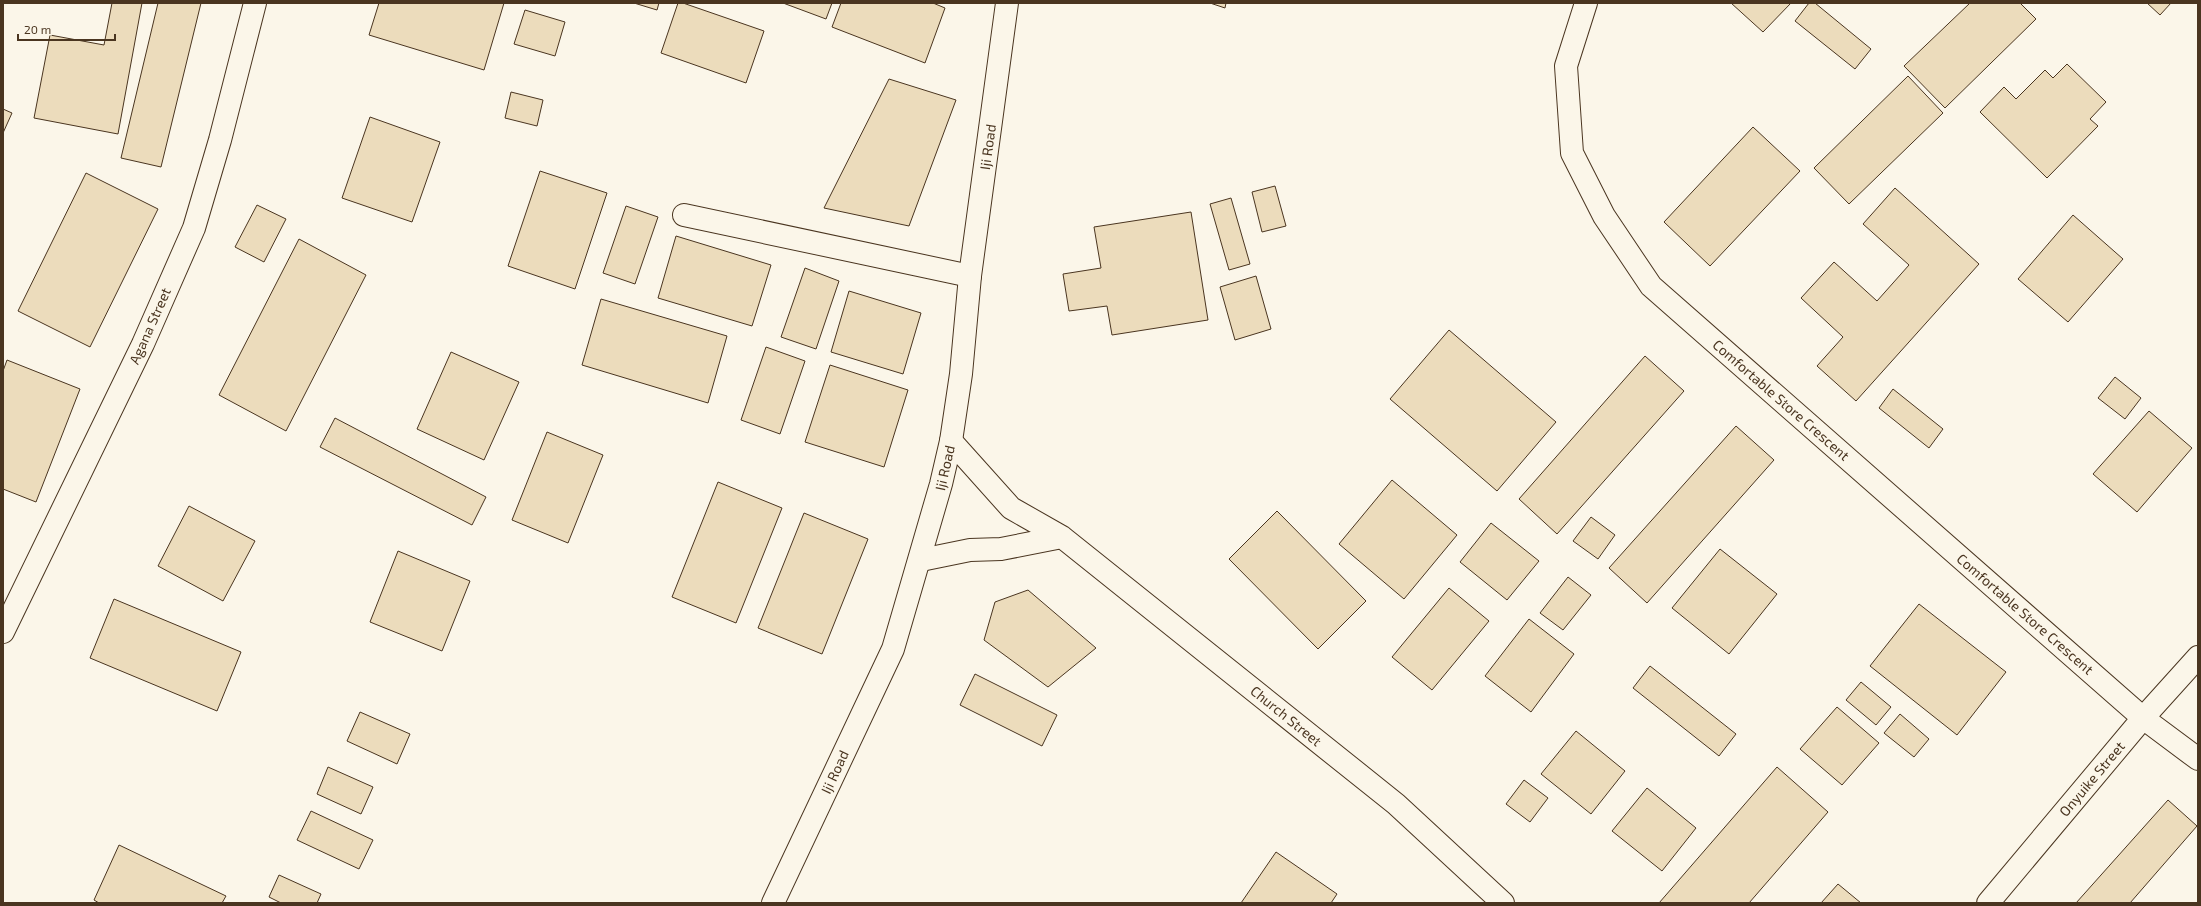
<svg xmlns="http://www.w3.org/2000/svg" width="2201" height="906" viewBox="0 0 2201 906" font-family="'Exo 2',sans-serif">
	<style>
		.building { fill: #ecdcbc; stroke: #4a3520 }
		.lines { fill: none; stroke-linecap: round; stroke-linejoin: round }
		.minor-casing { stroke: #4a3520; stroke-width: 24 }
		.tertiary-casing { stroke: #4a3520; stroke-width: 24 }
		.minor { stroke: #fbf6e9; stroke-width: 22 }
		.tertiary { stroke: #fbf6e9; stroke-width: 22 }
		.labels { text-anchor: middle; stroke-width: 3; stroke-linejoin: round; paint-order: stroke }
		.street-label { font-size: 14px; fill: #4a3520; stroke: #fbf6e9 }
	</style>
	<rect width="100%" height="100%" fill="#fbf6e9"/>
	<path class="building" d="M112,3h30l-24,131 -84,-16 16,-83 54,10z
		M158,3h43l-40,164 -40,-9z
		M379,3h125l-20,67 -115,-35z
		M634,3h25l-2,7z
		M678,3h5l81,28 -18,52 -85,-30z
		M783,3h49l-6,16z
		M841,3h92l12,5 -20,55 -93,-36z
		M1210,3h16l-1,5z
		M1731,3h60l-28,29z
		M1809,3h6l56,46 -16,20 -60,-48z
		M1970,3h50l16,16 -91,89 -41,-42z
		M2147,3h24l-11,12z
		M525,10l40,12 -10,34 -41,-12z
		M2067,64l39,38 -16,17 8,7 -51,52 -67,-66 24,-25 12,12 29,-29 8,8z
		M1908,76l35,37 -94,91 -35,-36z
		M889,79l67,21 -47,126 -85,-18z
		M511,92l32,8 -6,26 -32,-8z
		M3,109l9,4 -9,20z
		M370,117l70,25 -28,80 -70,-24z
		M1753,127l47,44 -90,95 -46,-44z
		M540,171l67,22 -32,96 -67,-23z
		M86,173l72,36 -68,138 -72,-36z
		M1275,186l11,40 -24,6 -10,-40z
		M1895,188l84,76 -123,137 -39,-35 26,-29 -42,-39 33,-36 43,39 32,-36 -46,-41z
		M1231,198l19,66 -21,6 -19,-66z
		M257,205l29,14 -22,43 -29,-15z
		M626,206l32,11 -23,67 -32,-11z
		M1191,212l17,108 -96,15 -5,-29 -38,5 -6,-37 38,-6 -7,-41z
		M2073,215l50,44 -55,63 -50,-43z
		M676,236l95,29 -19,61 -94,-28z
		M299,239l67,36 -80,156 -67,-36z
		M805,268l34,13 -23,68 -35,-12z
		M1256,276l15,53 -36,11 -15,-53z
		M849,291l72,22 -18,61 -72,-22z
		M601,299l126,37 -19,67 -126,-38z
		M1449,330l107,92 -59,69 -107,-92z
		M766,347l39,14 -25,73 -39,-14z
		M451,352l68,30 -35,78 -67,-31z
		M1645,356l39,35 -127,143 -38,-35z
		M7,360l73,29 -44,113 -33,-13v-118z
		M830,365l78,25 -24,77 -79,-25z
		M2115,377l26,21 -16,21 -27,-21z
		M1893,389l50,40 -14,19 -50,-40z
		M2149,411l43,37 -55,64 -44,-38z
		M335,418l151,79 -14,28 -152,-78z
		M1736,426l38,34 -127,143 -38,-35z
		M547,432l56,23 -35,88 -56,-23z
		M1392,480l65,55 -53,64 -65,-55z
		M718,482l64,26 -46,115 -64,-26z
		M189,506l66,35 -32,60 -65,-35z
		M1277,511l89,90 -48,48 -89,-90z
		M804,513l64,26 -46,115 -64,-26z
		M1591,517l24,18 -17,24 -25,-18z
		M1491,523l48,38 -32,39 -47,-38z
		M1720,549l57,45 -48,60 -57,-46z
		M398,551l72,30 -28,70 -72,-29z
		M1568,577l23,18 -28,35 -23,-17z
		M1449,588l40,33 -57,69 -40,-33z
		M1028,590l68,58 -48,39 -64,-47 11,-38z
		M114,599l127,53 -24,59 -127,-53z
		M1919,604l87,68 -49,63 -87,-69z
		M1529,619l45,35 -43,58 -46,-36z
		M1650,666l86,68 -17,22 -86,-68z
		M975,674l82,41 -15,31 -82,-41z
		M1861,682l30,25 -15,18 -30,-25z
		M1837,707l42,36 -37,42 -42,-36z
		M360,712l50,22 -13,30 -50,-23z
		M1900,714l29,25 -15,18 -30,-24z
		M1576,731l49,40 -34,43 -50,-40z
		M328,767l45,20 -12,27 -44,-20z
		M1777,767l51,45 -79,91h-90z
		M1524,780l24,18 -18,24 -24,-18z
		M1647,788l49,40 -34,43 -50,-40z
		M2168,800l29,26 -67,77h-54z
		M311,811l62,29 -14,29 -62,-29z
		M119,845l107,51 -4,7h-123l-5,-3z
		M1276,852l61,42 -6,9h-90z
		M279,875l42,19 -4,9h-36l-12,-6z
		M1838,884l23,19h-40z"/>
	<g class="lines">
		<defs>
			<path id="minor" d="M1586,3l-20,63 6,87 32,63 47,70 492,432 55,41
				M684,215l286,61
				M951,441l60,67 51,29 334,267 107,99
				M921,560l49,-10 31,-1 61,-12
				M3,632l140,-288 51,-116 26,-88 35,-137
				M1988,903l155,-185 55,-61"/>
			<path id="tertiary" d="M773,903l120,-254 48,-165 10,-43 10,-67 9,-98 37,-273"/>
		</defs>
		<use href="#minor" class="minor-casing"/>
		<use href="#tertiary" class="tertiary-casing"/>
		<use href="#minor" class="minor"/>
		<use href="#tertiary" class="tertiary"/>
	</g>
	<g class="labels">
		<g class="street-label">
			<text transform="translate(988 147) rotate(-82)" y="5">Iji Road</text>
			<text transform="translate(150 326) rotate(-66)" y="5">Agana Street</text>
			<text transform="translate(1781 400) rotate(41)" y="5">Comfortable Store Crescent</text>
			<text transform="translate(945 468) rotate(-77)" y="5">Iji Road</text>
			<text transform="translate(2025 614) rotate(41)" y="5">Comfortable Store Crescent</text>
			<text transform="translate(1286 716) rotate(39)" y="5">Church Street</text>
			<text transform="translate(835 772) rotate(-65)" y="5">Iji Road</text>
			<text transform="translate(2092 779) rotate(-50)" y="5">Onyuike Street</text>
		</g>
	</g>
	<rect width="2201" height="906" fill="none" stroke="#4a3520" stroke-width="8"/>
	<path d="M18 34v6h97v-6" fill="none" stroke="#4a3520" stroke-width="2"/>
	<text x="24" y="34" font-size="12" fill="#4a3520" stroke="#fbf6e9" stroke-width="3" paint-order="stroke">20 m</text>
</svg>
